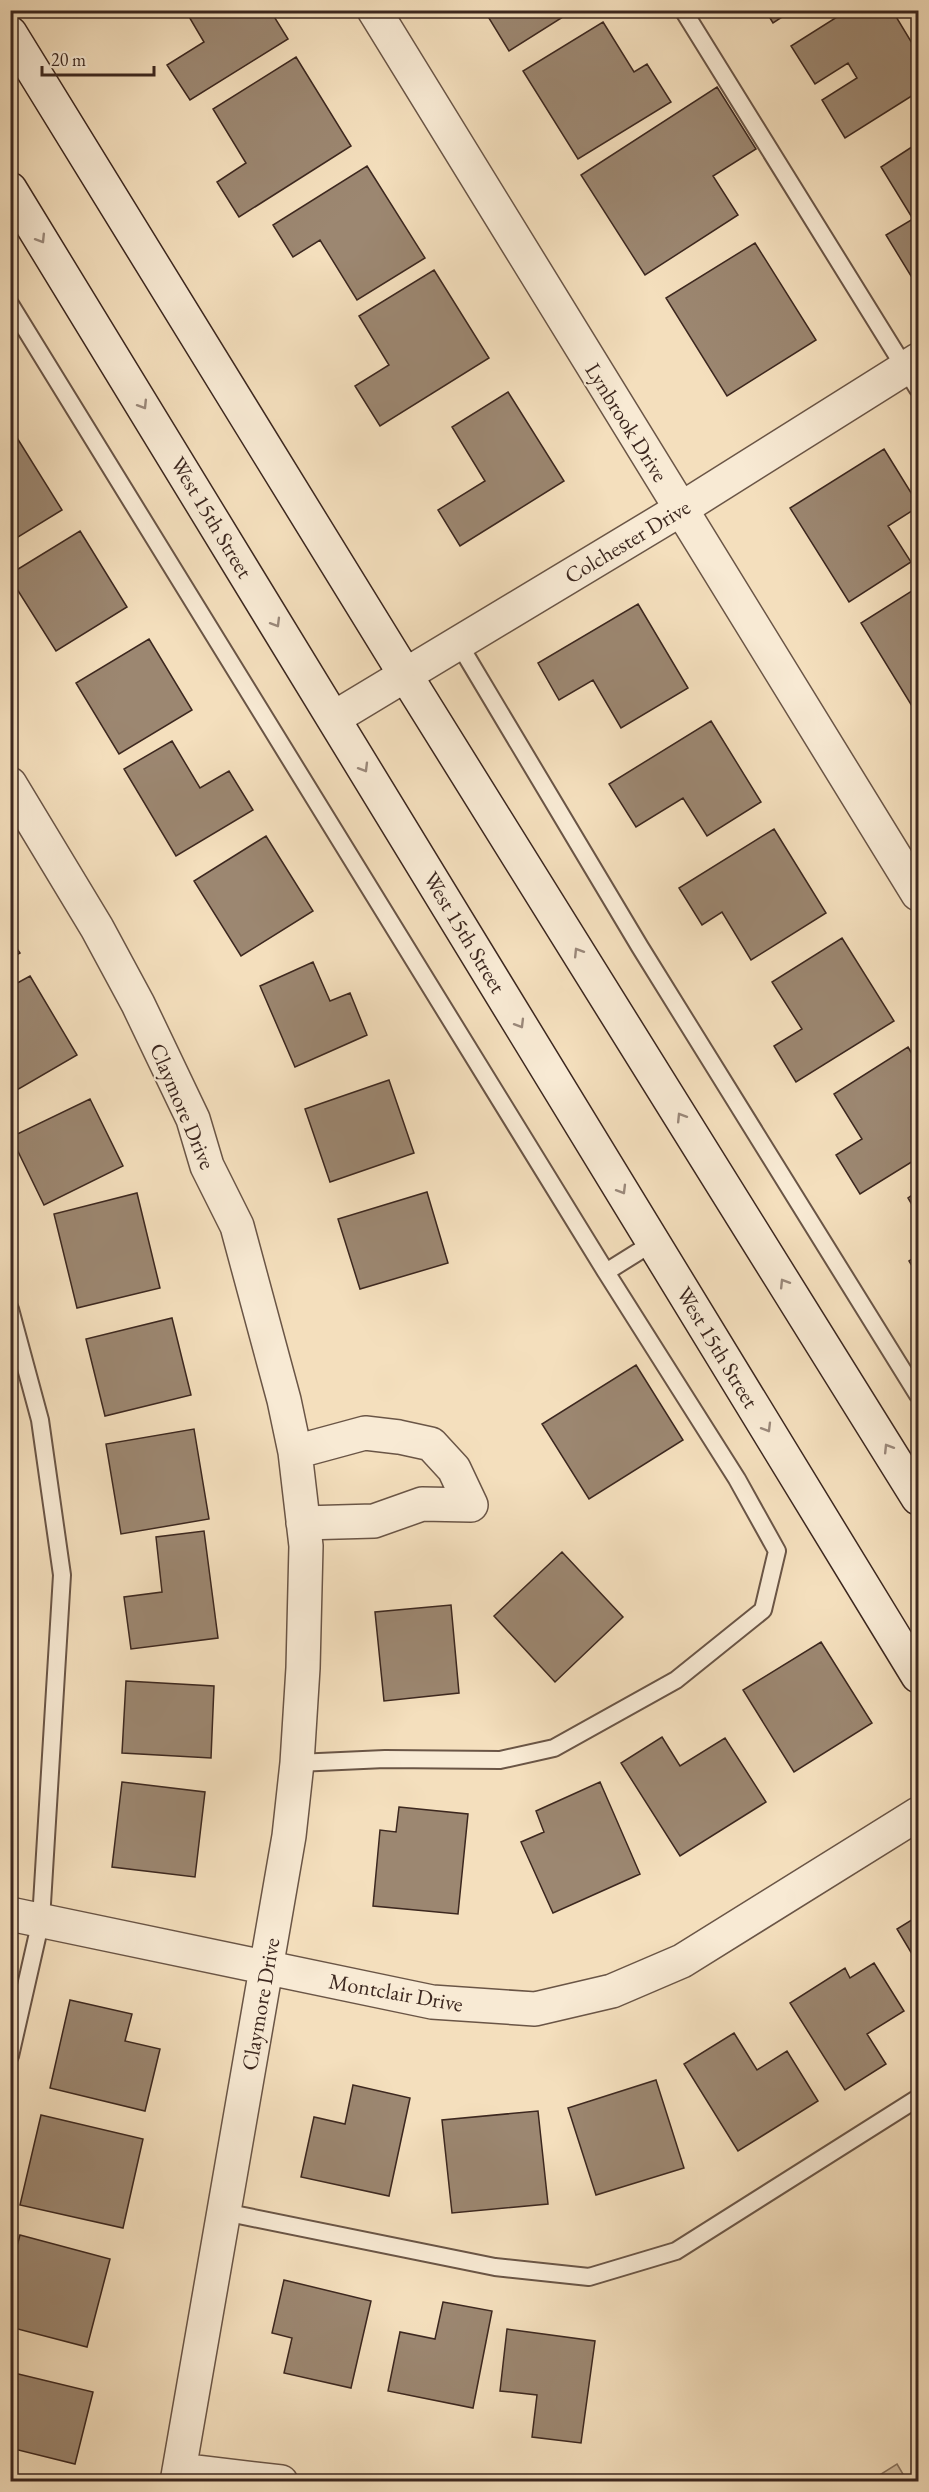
<svg xmlns="http://www.w3.org/2000/svg" width="929" height="2492" viewBox="0 0 929 2492" font-family="'EB Garamond',serif">
	<style>
		.green { fill: #d5c0a2; stroke: #887460; stroke-width: 1.5 }
		.building { fill: #9c8771; stroke: #3c271f; stroke-width: 1.5 }
		.lines { fill: none; stroke-linecap: round; stroke-linejoin: round }
		.service-casing { stroke: #6a5546; stroke-width: 20 }
		.minor-casing { stroke: #6a5546; stroke-width: 36 }
		.tertiary-casing { stroke: #6a5546; stroke-width: 36 }
		.secondary-casing { stroke: #3c271f; stroke-width: 36 }
		.service { stroke: #f8ead4; stroke-width: 16 }
		.minor { stroke: #f8ead4; stroke-width: 33 }
		.tertiary { stroke: #f8ead4; stroke-width: 33 }
		.secondary { stroke: #f8ead4; stroke-width: 33 }
		.oneway { stroke: #9a887a }
		.labels { text-anchor: middle; stroke-width: 4.5; stroke-linejoin: round; paint-order: stroke }
		.street-label { font-size: 22px; fill: #3c271f; stroke: #f8ead4 }
	</style>
	<rect width="100%" height="100%" fill="#f4dfbd"/>
	<filter id="stains"><feTurbulence type="fractalNoise" baseFrequency=".00333" numOctaves="4"/><feColorMatrix values="0 0 0 0 .2 0 0 0 0 .09 0 0 0 0 .02 0 0 0 .5 -.17"/></filter>
	<radialGradient id="worn" r=".72"><stop offset=".6" stop-color="#630" stop-opacity="0"/><stop offset="1" stop-color="#630" stop-opacity=".3"/></radialGradient>
	<path class="green" d="M897,2464l10,17h-37z"/>
	<path class="building" d="M185,10h85l18,29 -98,61 -23,-35 37,-23z
		M484,10h90l-65,41z
		M765,10h28l-20,13z
		M848,10h44l26,43v39l-73,46 -23,-38 35,-22 -9,-15 -33,21 -24,-38z
		M603,22l31,50 13,-8 24,38 -93,57 -55,-88z
		M296,57l55,89 -112,71 -22,-35 29,-19 -33,-54z
		M717,87l39,62 -43,27 25,39 -93,60 -64,-100z
		M918,143v128l-7,5 -25,-41 27,-16 -32,-52z
		M367,166l58,92 -68,42 -37,-60 -27,17 -20,-32z
		M755,243l61,97 -89,56 -61,-98z
		M434,270l55,88 -109,68 -25,-40 34,-21 -30,-49z
		M508,392l56,89 -104,65 -22,-36 47,-29 -33,-54z
		M14,433l48,77 -52,32v-107z
		M884,449l34,55v3l-30,19 23,36 -62,40 -59,-94z
		M80,531l47,76 -71,44 -46,-73v-4z
		M918,587v122l-3,2 -54,-88z
		M638,604l50,84 -67,40 -28,-48 -34,20 -21,-37z
		M149,639l43,71 -73,44 -43,-71z
		M711,721l50,81 -54,34 -24,-38 -47,29 -27,-43z
		M172,741l28,47 29,-17 24,39 -77,46 -52,-87z
		M774,829l52,84 -75,47 -29,-48 -20,13 -23,-37z
		M266,836l47,75 -72,45 -47,-75z
		M842,938l52,83 -98,61 -22,-36 28,-17 -30,-47z
		M10,939l10,14 -10,6z
		M313,962l17,39 20,-8 17,42 -72,32 -35,-81z
		M30,976l47,79 -67,39v-107z
		M908,1047l10,17v94l-58,36 -24,-39 26,-16 -28,-45z
		M389,1080l25,73 -84,29 -25,-73z
		M90,1099l33,67 -79,39 -33,-68z
		M918,1191v24l-10,-17z
		M427,1192l21,71 -88,26 -22,-70z
		M137,1193l23,95 -83,20 -23,-94z
		M918,1255v21l-9,-15z
		M172,1318l19,77 -86,21 -19,-77z
		M636,1365l47,75 -94,59 -47,-75z
		M194,1429l15,90 -88,15 -15,-90z
		M204,1531l14,107 -87,11 -7,-52 38,-5 -6,-55z
		M562,1552l61,65 -68,65 -61,-66z
		M451,1605l8,88 -75,8 -9,-89z
		M821,1642l51,81 -78,49 -51,-82z
		M126,1681l88,5 -3,72 -89,-5z
		M662,1737l18,29 45,-28 41,64 -86,54 -59,-93z
		M122,1782l83,10 -10,85 -83,-10z
		M600,1782l40,92 -87,39 -32,-71 23,-10 -8,-21z
		M399,1807l69,7 -10,100 -85,-8 7,-76 16,2z
		M918,1916v48l-21,-35z
		M874,1963l30,48 -37,23 19,30 -41,26 -55,-87 55,-35 5,10z
		M70,2000l62,14 -7,27 35,8 -15,62 -95,-23z
		M734,2033l23,37 30,-19 31,50 -80,50 -54,-87z
		M656,2080l28,88 -88,27 -28,-87z
		M353,2085l57,13 -21,98 -88,-19 13,-60 31,7z
		M538,2111l10,93 -96,9 -10,-93z
		M41,2115l102,24 -20,89 -103,-23z
		M20,2235l90,24 -23,88 -77,-20v-56z
		M284,2280l87,21 -20,87 -67,-15 8,-35 -20,-5z
		M443,2302l49,9 -19,97 -85,-17 12,-59 35,7z
		M507,2329l88,12 -14,102 -49,-6 5,-42 -37,-4z
		M10,2372l83,20 -18,72 -65,-16z"/>
	<g class="lines">
		<defs>
			<path id="service" d="M683,10l235,379
				M10,304l596,968
				M459,644l181,303 278,448
				M10,1309l30,111 22,155 -21,345 -31,136
				M297,1763l88,-4 115,1 54,-12 122,-68 87,-70 14,-59 -40,-72 -131,-207 48,-30
				M224,2212l271,55 94,10 87,-26 242,-153"/>
			<path id="minor" d="M374,10l544,884
				M10,784l87,144 41,76 55,115 14,47 30,60 47,174 11,52 11,94 -3,122 -6,95 -8,73 -112,646
				M295,1452l70,-19 34,4 32,7 23,25 17,36 -49,-1 -48,17 -71,2
				M10,1914l422,88 103,7 77,-18 70,-30 236,-147
				M179,2470l102,12"/>
			<path id="tertiary" d="M334,718l347,-209 237,-149"/>
			<path id="secondary" d="M10,33l396,643 512,822
				M10,189l908,1487"/>
		</defs>
		<use href="#service" class="service-casing"/>
		<use href="#minor" class="minor-casing"/>
		<use href="#tertiary" class="tertiary-casing"/>
		<use href="#secondary" class="secondary-casing"/>
		<use href="#service" class="service"/>
		<use href="#minor" class="minor"/>
		<use href="#tertiary" class="tertiary"/>
		<use href="#secondary" class="secondary"/>
	</g>
	<defs><path id="oneway-chevron" d="M-2-3.5L2.5 0L-2 3.5" fill="none" stroke-width="1.6" stroke-linecap="round" stroke-linejoin="round" transform="scale(1.5)"/></defs>
	<g class="oneway">
		<use href="#oneway-chevron" transform="translate(41 239) rotate(58)"/>
		<use href="#oneway-chevron" transform="translate(143 405) rotate(58)"/>
		<use href="#oneway-chevron" transform="translate(276 623) rotate(59)"/>
		<use href="#oneway-chevron" transform="translate(364 768) rotate(59)"/>
		<use href="#oneway-chevron" transform="translate(578 952) rotate(-122)"/>
		<use href="#oneway-chevron" transform="translate(520 1024) rotate(59)"/>
		<use href="#oneway-chevron" transform="translate(681 1117) rotate(-122)"/>
		<use href="#oneway-chevron" transform="translate(622 1190) rotate(59)"/>
		<use href="#oneway-chevron" transform="translate(784 1283) rotate(-122)"/>
		<use href="#oneway-chevron" transform="translate(767 1428) rotate(59)"/>
		<use href="#oneway-chevron" transform="translate(888 1448) rotate(-122)"/>
	</g>
	<g class="labels">
		<g class="street-label">
			<text transform="translate(627 422) rotate(58)" y="8">Lynbrook Drive</text>
			<text transform="translate(212 517) rotate(59)" y="8">West 15th Street</text>
			<text transform="translate(627 541) rotate(-31)" y="8">Colchester Drive</text>
			<text transform="translate(465 932) rotate(59)" y="8">West 15th Street</text>
			<text transform="translate(183 1106) rotate(67)" y="8">Claymore Drive</text>
			<text transform="translate(718 1347) rotate(59)" y="8">West 15th Street</text>
			<text transform="translate(396 1992) rotate(10)" y="8">Montclair Drive</text>
			<text transform="translate(260 2004) rotate(-80)" y="8">Claymore Drive</text>
		</g>
	</g>
	<rect width="929" height="2492" fill="none" stroke="#f4dfbd" stroke-width="36"/>
	<rect x="12" y="12" width="905" height="2468" fill="none" stroke="#3c271f" stroke-width="3"/>
	<rect x="18" y="18" width="893" height="2456" fill="none" stroke="#3c271f" stroke-width="1.5"/>
	<path d="M42 66v9h112v-9" fill="none" stroke="#3c271f" stroke-width="3"/>
	<text x="51" y="66" font-size="18" fill="#3c271f" stroke="#f8ead4" stroke-width="4.5" paint-order="stroke">20 m</text>
	<rect width="100%" height="100%" filter="url(#stains)"/>
	<rect width="100%" height="100%" fill="url(#worn)"/>
</svg>
